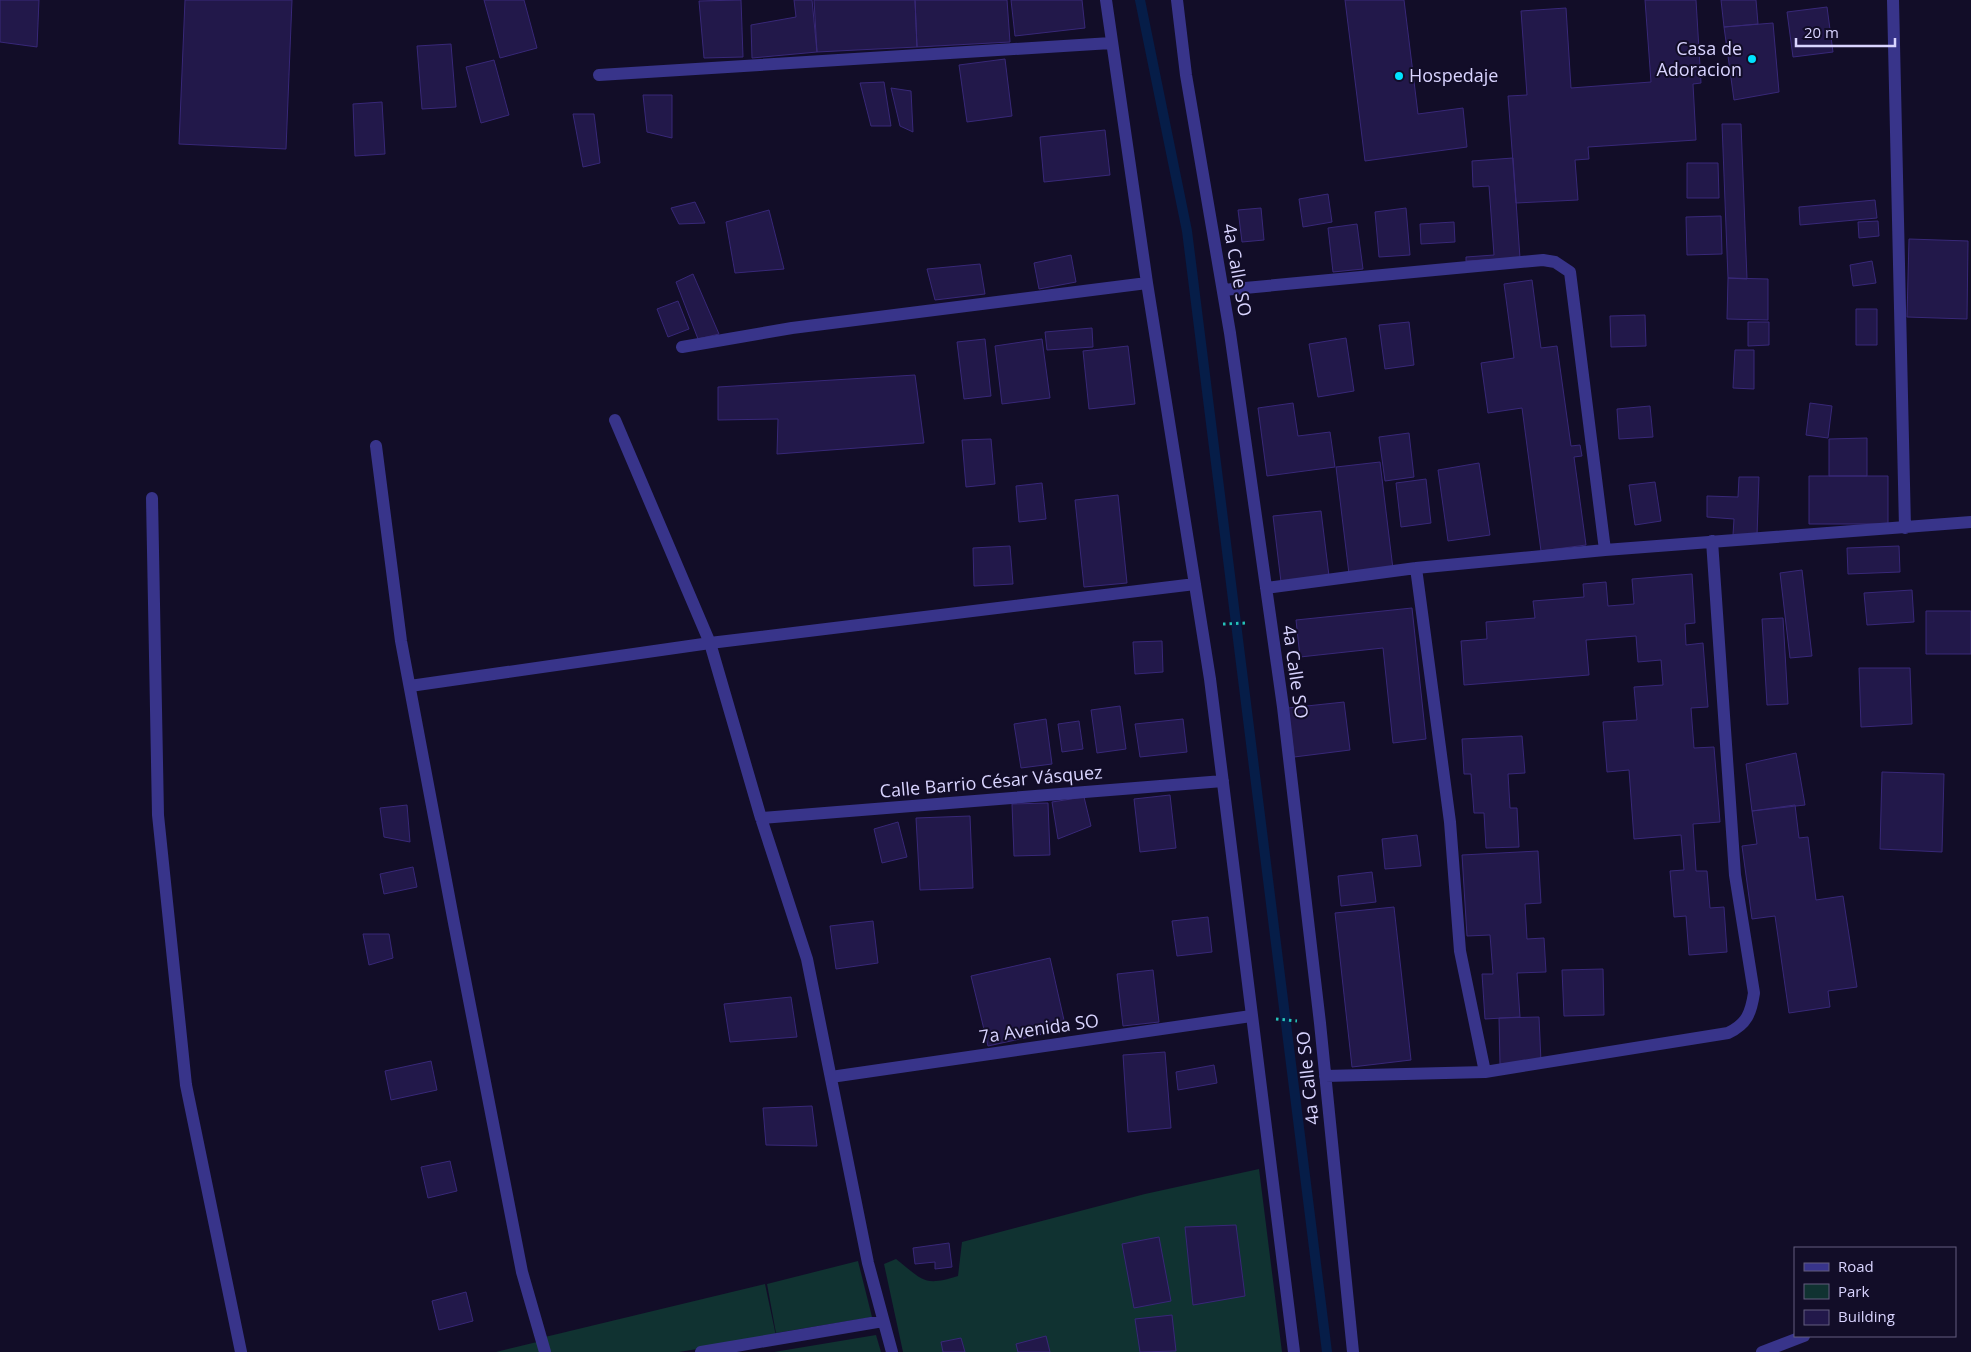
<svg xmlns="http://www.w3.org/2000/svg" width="1971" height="1352" viewBox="0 0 1971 1352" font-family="'Open Sans',sans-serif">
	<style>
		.green { fill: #103231 }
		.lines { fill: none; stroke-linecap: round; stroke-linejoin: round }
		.stream { stroke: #061d48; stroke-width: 10 }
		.building { fill: #22184a; stroke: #382878 }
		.path { stroke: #25c2ba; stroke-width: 3; stroke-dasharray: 2.5 4; stroke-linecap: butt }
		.street { stroke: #38348a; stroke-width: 12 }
		.poi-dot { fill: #00e3ff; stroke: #120d28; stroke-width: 2 }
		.labels { text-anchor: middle; stroke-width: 4; stroke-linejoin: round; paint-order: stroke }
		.poi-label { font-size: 18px; fill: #d9d4ff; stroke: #120d28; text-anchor: end }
		.street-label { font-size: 18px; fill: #d9d4ff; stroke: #120d28 }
	</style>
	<rect width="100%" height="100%" fill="#120d28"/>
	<path class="green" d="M1259,1169l23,183h-379l-19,-88 12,-5c27,21 27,28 62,17l4,-34 183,-48z
		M858,1261l14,56 -96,16 -9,-49z
		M765,1284l11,52 -97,16h-130l-4,-15z
		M876,1335l5,17h-107z
		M537,1342l3,10h-44z"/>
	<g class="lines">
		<path class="stream" d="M1140,0l47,231 140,1121"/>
	</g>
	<path class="building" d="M0,0h39l-2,47 -37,-5z
		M185,0h107l-6,149 -107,-5z
		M484,0h40l13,48 -37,10z
		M741,0l2,57 -39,1 -5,-57z
		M794,0h18l5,52 -65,6 -1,-33 45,-8z
		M814,0h101l2,47 -100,5z
		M915,0h92l3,42 -93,5z
		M1011,0h71l3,28 -70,8z
		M1345,0h59l14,114 45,-6 4,39 -102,14z
		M1645,0h51l5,83 -8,1 3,56 -108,7 1,12 -14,1 3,40 -62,3 -8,-107 19,-1 -6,-84 45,-3 5,80 80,-6z
		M1721,0h35l2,24 -34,3z
		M1827,7l6,45 -40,5 -6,-45z
		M1773,23l6,69 -45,8 -10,-73z
		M451,44l5,63 -34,2 -5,-63z
		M1005,59l7,57 -45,6 -8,-57z
		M494,60l15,55 -28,8 -15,-56z
		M884,82l7,44h-20l-11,-43z
		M891,88l20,3 2,41 -13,-6z
		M643,95h29v43l-25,-6z
		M382,102l3,52 -30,2 -2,-52z
		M573,114h21l6,49 -17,4z
		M1722,124h19l6,155 -19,-1z
		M1105,130l5,45 -66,7 -4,-45z
		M1513,158l7,100 -54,3v-4l28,-2 -5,-69 -16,1 -1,-26z
		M1687,163h31l1,35h-32z
		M1328,194l4,28 -29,5 -4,-28z
		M1875,200l2,18 -77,7 -1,-18z
		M695,202l10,21 -26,1 -8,-16z
		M1261,208l3,32 -22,2 -4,-32z
		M1406,208l4,47 -31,2 -4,-45z
		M769,210l15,59 -49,4 -9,-51z
		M1721,216l1,38 -35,1 -1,-38z
		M1878,221l1,15 -20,2 -1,-16z
		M1454,222l1,20 -34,2 -1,-20z
		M1357,224l6,45 -30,3 -5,-44z
		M1909,239l59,2 -1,78 -60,-2z
		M1071,255l5,27 -37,7 -5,-26z
		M1872,261l4,22 -23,3 -3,-21z
		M980,264l5,30 -50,6 -8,-31z
		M693,274l26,60 -21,5 -22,-57z
		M1728,278l40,1v41l-41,-1z
		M1532,280l9,68 16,-2 14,100 9,-1 2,11 -8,1 12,88 -45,6 -19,-143 -34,5 -7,-50 33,-5 -10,-74z
		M678,301l11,28 -21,8 -11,-28z
		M1856,309h21v36h-21z
		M1645,315l1,31 -35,1 -1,-31z
		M1409,322l5,43 -29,4 -6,-44z
		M1748,322h21v23l-21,1z
		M1092,328l1,19 -46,3 -2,-18z
		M1346,338l8,53 -36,6 -9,-53z
		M985,339l6,57 -27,3 -7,-57z
		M1042,339l8,59 -48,6 -7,-58z
		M1128,346l7,58 -46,5 -6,-58z
		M1735,350h19v39l-21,-1z
		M915,375l9,68 -147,11 1,-35 -60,1v-33z
		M1293,403l5,33 32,-4 5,35 -68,9 -9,-68z
		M1810,403l22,3 -4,32 -22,-3z
		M1650,406l3,31 -34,2 -2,-30z
		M1409,433l5,44 -29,4 -6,-44z
		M1867,438v38h-38v-37z
		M991,439l4,45 -29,3 -4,-47z
		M1380,462l13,107 -44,5 -13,-107z
		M1479,463l11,72 -42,6 -10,-71z
		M1809,476h79v48h-79z
		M1739,477h20l-2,59 -24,-1 1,-16 -27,-2v-21l31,1z
		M1426,479l5,44 -30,4 -5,-44z
		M1655,482l6,39 -26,4 -6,-40z
		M1042,483l4,36 -27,3 -3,-36z
		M1118,495l9,88 -43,4 -9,-87z
		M1321,511l8,65 -48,6 -8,-66z
		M1010,546l3,38 -39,2 -1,-38z
		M1899,546l1,26 -52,2 -1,-26z
		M1802,570l10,86 -22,2 -10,-85z
		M1692,574l3,49 -10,1 1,21 17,-2 5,64 -17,1 3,40 20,-1 6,75 -27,2 3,47h11l3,37 14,-1 3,45 -38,3 -3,-39 -12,1 -4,-46 14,-1 -3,-35 -47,4 -5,-69 -22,2 -4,-50 34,-2 -3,-33 29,-2 -2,-25 -23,2 -2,-26 -50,4 3,35 -125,10 -3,-44 26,-2 -1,-17 49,-4 -2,-17 51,-4 -1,-13 23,-2 2,24 26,-2 -2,-25z
		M1912,590l2,32 -47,3 -3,-32z
		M1412,608l14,131 -33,4 -10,-95 -83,9 -4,-37z
		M1926,611h45v43h-45z
		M1783,618l5,86 -21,1 -5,-86z
		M1162,641l1,31 -28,2 -2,-32z
		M1859,668h51l2,56 -51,3z
		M1344,702l6,48 -56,7 -6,-49z
		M1120,706l6,43 -29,4 -6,-43z
		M1046,719l6,45 -31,4 -7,-44z
		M1183,719l4,33 -47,5 -5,-33z
		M1079,721l4,28 -21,3 -4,-28z
		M1522,736l3,37 -17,1 2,34h7l2,39 -33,1 -2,-35h-10l-3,-39h-7l-2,-35z
		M1796,753l9,52 -53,6 -6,-47z
		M1882,772l62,2 -2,78 -62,-3z
		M1170,795l6,53 -36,4 -6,-53z
		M1084,797l7,29 -33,13 -6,-37z
		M1048,803l2,52 -36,1 -2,-52z
		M407,805l3,37 -26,-5 -4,-29z
		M1795,805l4,33 9,-1 8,63 27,-4 14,91 -29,4 2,16 -41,6 -14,-97 -23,3 -10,-73 15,-2 -5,-33z
		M970,816l3,72 -53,2 -4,-72z
		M898,822l9,35 -25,6 -8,-34z
		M1417,835l4,31 -36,3 -3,-30z
		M1538,851l3,52 -16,1 2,35 17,-1 2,34 -29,1 3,44 -35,2 -3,-45h11l-3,-39 -23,1 -5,-81z
		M413,867l4,20 -33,7 -4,-20z
		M1372,872l4,30 -35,4 -3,-30z
		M1394,907l17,153 -59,7 -17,-154z
		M1208,917l4,35 -35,4 -5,-35z
		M873,921l5,42 -42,6 -6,-43z
		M363,934h26l4,24 -24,7z
		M1050,958l16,71 -78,17 -17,-70z
		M1603,969l1,46 -40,1 -2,-46z
		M1153,970l6,52 -36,4 -6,-52z
		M791,997l6,40 -67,5 -6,-38z
		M1539,1017l2,45 -41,2 -1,-46z
		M1165,1052l6,76 -43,4 -5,-77z
		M431,1061l6,29 -46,10 -6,-29z
		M1214,1065l3,18 -39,7 -2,-18z
		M812,1106l5,40 -51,-1 -3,-37z
		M450,1161l7,30 -29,7 -7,-31z
		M1236,1225l9,71 -52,9 -8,-78z
		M1159,1237l12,64 -37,7 -12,-64z
		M949,1243l3,24 -17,2v-7l-20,2 -2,-16z
		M466,1292l7,29 -34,9 -7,-29z
		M1172,1315l4,36 -36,1 -5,-33z
		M1046,1336l4,16h-32l-2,-8z
		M961,1338l4,14h-22l-2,-10z"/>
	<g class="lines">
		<path class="path" d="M1223,624l24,-1
			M1276,1019l21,2"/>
		<path class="street" d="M1106,0l41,283 63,396 84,673
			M1177,0l9,75 44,258 53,374 37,316 33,329
			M1893,0l12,528
			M599,75l512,-32
			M1223,290l320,-30 12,2 15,10 35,278
			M682,347l110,-19 355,-45
			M615,420l95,223 51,175 46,141 61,304 24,89
			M376,446l25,195 53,282 68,349 23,80
			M152,498l6,317 28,270 55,267
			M1416,568l34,254 10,129 25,121
			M1266,588l150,-20 189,-18 366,-28
			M410,686l300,-43 485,-59
			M761,818l462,-37
			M1325,1076l160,-4 243,-39c19,-9 23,-20 26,-40l-19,-118 -23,-334
			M831,1077l420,-61
			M701,1352l182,-31
			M1762,1352l42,-16"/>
	</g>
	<g class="poi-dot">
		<circle cx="1752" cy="59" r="5"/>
		<circle cx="1399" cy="76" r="5"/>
	</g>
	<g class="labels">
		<g class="poi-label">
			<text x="1742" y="55">Casa de<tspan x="1742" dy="21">Adoracion</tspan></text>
			<text x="1409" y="82" text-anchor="start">Hospedaje</text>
		</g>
		<g class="street-label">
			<text transform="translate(1237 270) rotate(80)" y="6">4a Calle SO</text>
			<text transform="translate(1295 672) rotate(82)" y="6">4a Calle SO</text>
			<text transform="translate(991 782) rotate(-5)" y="6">Calle Barrio César Vásquez</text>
			<text transform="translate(1039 1029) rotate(-8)" y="6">7a Avenida SO</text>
			<text transform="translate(1308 1078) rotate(-96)" y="6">4a Calle SO</text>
		</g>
	</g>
	<rect x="1794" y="1247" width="162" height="90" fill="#120d28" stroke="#625d7e"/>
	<rect x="1804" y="1263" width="25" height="8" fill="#38348a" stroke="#625d7e"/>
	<text x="1838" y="1272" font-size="15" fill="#d9d4ff">Road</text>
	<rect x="1804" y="1284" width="25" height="15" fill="#103231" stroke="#625d7e"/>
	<text x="1838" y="1297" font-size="15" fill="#d9d4ff">Park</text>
	<rect x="1804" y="1310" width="25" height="15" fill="#22184a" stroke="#625d7e"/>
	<text x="1838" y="1322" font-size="15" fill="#d9d4ff">Building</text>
	<path d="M1796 38v8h99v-8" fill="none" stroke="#d9d4ff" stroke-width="2.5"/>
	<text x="1804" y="38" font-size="15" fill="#d9d4ff" stroke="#120d28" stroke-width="4" paint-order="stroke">20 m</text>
</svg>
